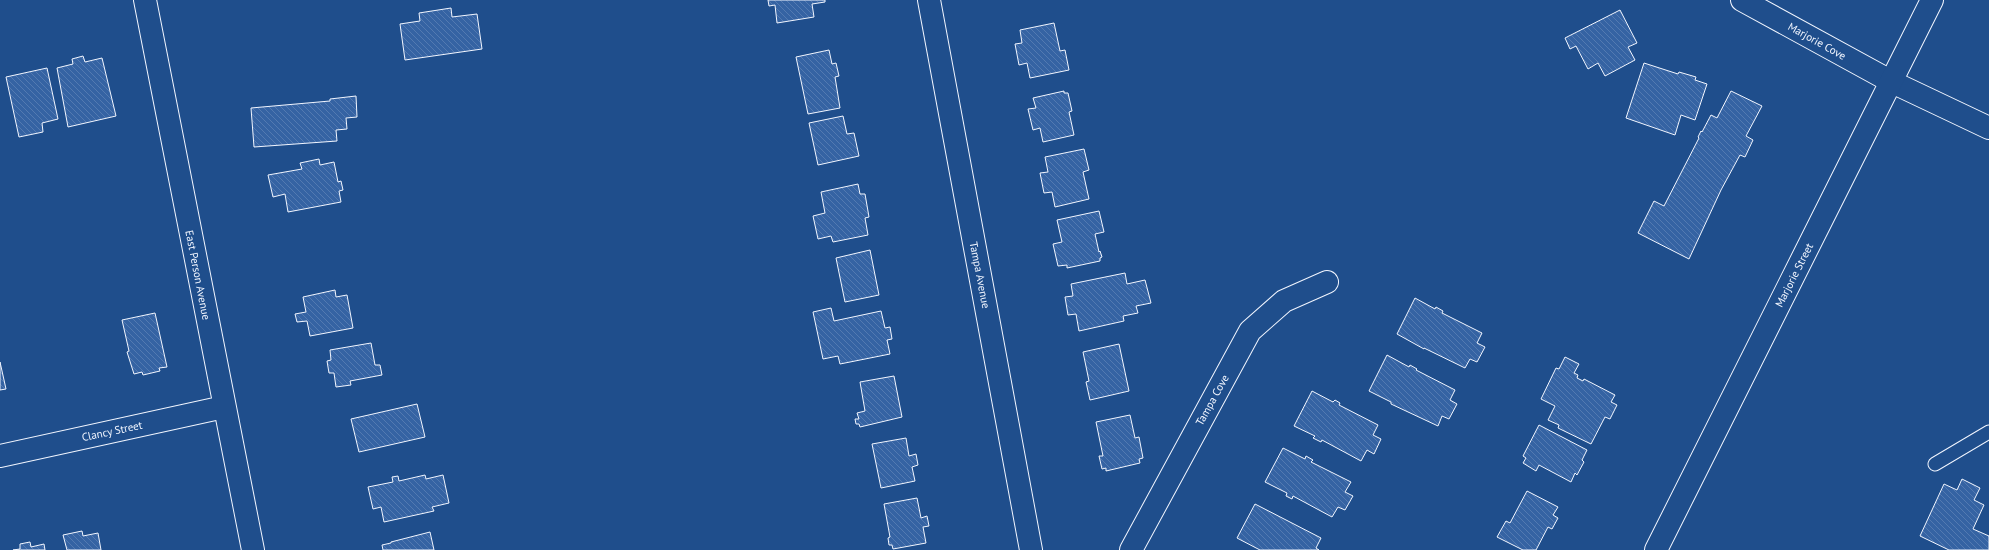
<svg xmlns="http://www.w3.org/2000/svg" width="1989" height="550" viewBox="0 0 1989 550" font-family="'PT Sans',sans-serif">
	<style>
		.building { fill: url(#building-back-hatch); stroke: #f2f6ff }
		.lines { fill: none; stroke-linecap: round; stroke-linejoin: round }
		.service-casing { stroke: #f2f6ff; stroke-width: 15 }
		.minor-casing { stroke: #f2f6ff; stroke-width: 24 }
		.tertiary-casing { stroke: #f2f6ff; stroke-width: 24 }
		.service { stroke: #1f4e8c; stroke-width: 13 }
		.minor { stroke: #1f4e8c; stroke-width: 22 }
		.tertiary { stroke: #1f4e8c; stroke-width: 22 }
		.labels { text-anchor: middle; stroke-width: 3; stroke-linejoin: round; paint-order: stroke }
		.street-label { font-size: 11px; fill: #f2f6ff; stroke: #1f4e8c }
	</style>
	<defs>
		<pattern id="building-back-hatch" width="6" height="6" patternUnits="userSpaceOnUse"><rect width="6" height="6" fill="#3563a3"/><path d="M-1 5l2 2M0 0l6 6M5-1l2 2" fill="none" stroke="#537ab1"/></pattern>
	</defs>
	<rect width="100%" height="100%" fill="#1f4e8c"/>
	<path class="building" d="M768,0h57v2l-13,2 2,13 -37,6 -2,-18 -6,1z
		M451,8l1,9 25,-3 5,35 -77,11 -5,-36 20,-3 -1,-8z
		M1620,10l17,33 -9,4 7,13 -30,16 -7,-13 -10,6 -12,-23 -6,3 -5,-11z
		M1054,23l6,28 5,-1 4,20 -39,8 -3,-15 -8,2 -4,-21 7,-1 -2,-13z
		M829,50l3,14 4,-1 3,13 -4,1 5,31 -32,6 -12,-57z
		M83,56l2,6 17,-4 14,58 -48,11 -11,-59 16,-4 -1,-5z
		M1644,63l34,11 1,-2 17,5 -1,3 12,4 -12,36 -14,-5 -6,20 -49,-17z
		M47,68l11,51 -16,4 1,9 -24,5 -13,-60z
		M1064,91v2h4l4,18 -3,1 5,23 -31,7 -3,-14 -7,2 -5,-21 8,-1 -3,-10z
		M1731,91l31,15 -16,30 7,4 -8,17 -5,-2 -19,35 -32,69 -51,-26 16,-32 10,5 35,-68 -1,-1 3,-6 1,1 9,-17 6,3z
		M356,96l1,21 -11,1 1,11 -11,1 1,11 -83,6 -3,-39 79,-7v-2z
		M843,116l4,18 7,-1 5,23 -41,9 -9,-42z
		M1084,149l5,21 -6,2 6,27 -34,8 -3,-15 -8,1 -4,-20 8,-1 -3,-15z
		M319,159l1,6 14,-3 4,20 3,-1 2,9 -4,1 2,11 -53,10 -3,-18 -12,3 -5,-22 34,-6 -2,-6z
		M858,184l2,10h5l4,23 -4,1 3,17 -35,7 -2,-6 -13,3 -5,-23 12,-3 -4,-21z
		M1099,211l5,21 -9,2 4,18 1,-1 2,6 -2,1v3l-33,7v-3l-9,1 -5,-22 9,-2 -5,-22z
		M870,250l9,45 -34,7 -9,-44z
		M1125,273l2,11 18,-4 6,23 -15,3 2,7 -15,3 1,5 -45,10 -3,-17 -8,1 -3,-18 8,-1 -2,-12z
		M335,290l1,7 11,-2 6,33 -43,8 -3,-15 -10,1 -2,-8 11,-2 -3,-15z
		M1415,298l20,11 1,-2 7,4 -1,2 40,20 -5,10 8,4 -8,15 -7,-3 -5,9 -41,-20v1l-27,-15z
		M831,308l3,13 47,-10 4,17 5,-1 2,12 -5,1 3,14 -50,10 -2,-8 -15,3 -10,-47z
		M155,313l12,54 -8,1 1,3 -17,4 -1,-3 -8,2 -7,-22 2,-1 -7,-31z
		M371,343l4,22h5l2,10 -32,6 1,4 -15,2 -2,-14h-5l-2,-12 4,-1 -1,-10z
		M1119,344l10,47 -39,9 -4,-18 3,-1 -6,-29z
		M1387,355l22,12 1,-2 7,4 -1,1 39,20 -5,10 7,4 -8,15 -7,-3 -4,10 -47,-22v-2l-22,-11z
		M1565,357l14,7 -5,9 4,2 -1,3 6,3 1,-2 31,16 -4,7 6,3 -7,14 -5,-2 -14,27 -33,-16 1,-3 -11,-5 7,-14 -14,-7 15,-31 3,1z
		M0,362l6,27 -6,1z
		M894,376l8,41 -42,10 -1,-3h-3l-1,-5h4l-2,-6 8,-2 -5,-29z
		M1312,391l21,11 2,-2 5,3 -1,2 39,20 -5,10 8,4 -7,15 -7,-4 -6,11 -39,-21 -1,2 -8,-4 2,-2 -21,-10z
		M417,404l8,33 -66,15 -8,-33z
		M1130,415l5,23 4,-1 4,21 -4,1 1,4 -34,8v-3l-4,1 -3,-13h4l-7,-34z
		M1539,425l48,25 -5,10 2,2 -7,13 -2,-2 -4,9 -32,-17 -3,6 -13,-8 3,-5 -3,-2z
		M906,438l3,18 7,-2 2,11 -6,2 3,14 -34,7 -9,-44z
		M1283,448l22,11 1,-3 7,4 -2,2 40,20 -6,10 8,4 -8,14 -7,-3 -6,10 -39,-21 -1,3 -6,-3 1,-3 -22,-11z
		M425,475l1,4 17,-4 6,28 -17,4 2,4 -50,11 -3,-15 -8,2 -5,-22 25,-5 -1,-5 6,-1 1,5z
		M1962,479l18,9 -6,12 10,5 -11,24 16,7v14h-40l-29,-14 24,-52 13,6z
		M1527,491l31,16 -5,8 5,3 -6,11 -4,-2 -12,23h-13l-26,-13 9,-16 4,2z
		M917,498l4,20 6,-2 2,10 -6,1 3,16 -33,6 -1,-4h-3l-1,-7 2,-1 -6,-33z
		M1255,504l66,34 -5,10 3,2h-59l-23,-12z
		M82,531l1,5 15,-3 3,17h-34l-4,-15z
		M430,532l4,18h-51l-1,-5 9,-2v-1z
		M30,542l1,5 13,-3 1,6h-32l7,-1v-5z"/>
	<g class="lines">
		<defs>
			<path id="service" d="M1935,464l54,-32"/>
			<path id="minor" d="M145,0l108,550
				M929,0l102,550
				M1742,0l150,82 97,46
				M0,456l224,-49
				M1131,550l119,-219 34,-30 43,-19"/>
			<path id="tertiary" d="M1656,550l276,-550"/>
		</defs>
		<use href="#service" class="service-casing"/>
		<use href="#minor" class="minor-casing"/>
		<use href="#tertiary" class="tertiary-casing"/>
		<use href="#service" class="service"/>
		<use href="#minor" class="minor"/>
		<use href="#tertiary" class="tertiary"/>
	</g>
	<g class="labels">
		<g class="street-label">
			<text transform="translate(1817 41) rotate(29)" y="4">Marjorie Cove</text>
			<text transform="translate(198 275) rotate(79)" y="4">East Person Avenue</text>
			<text transform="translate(980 275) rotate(79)" y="4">Tampa Avenue</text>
			<text transform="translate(1794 275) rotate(-63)" y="4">Marjorie Street</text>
			<text transform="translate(1212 400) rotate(-61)" y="4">Tampa Cove</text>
			<text transform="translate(112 431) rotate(-12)" y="4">Clancy Street</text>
		</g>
	</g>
</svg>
